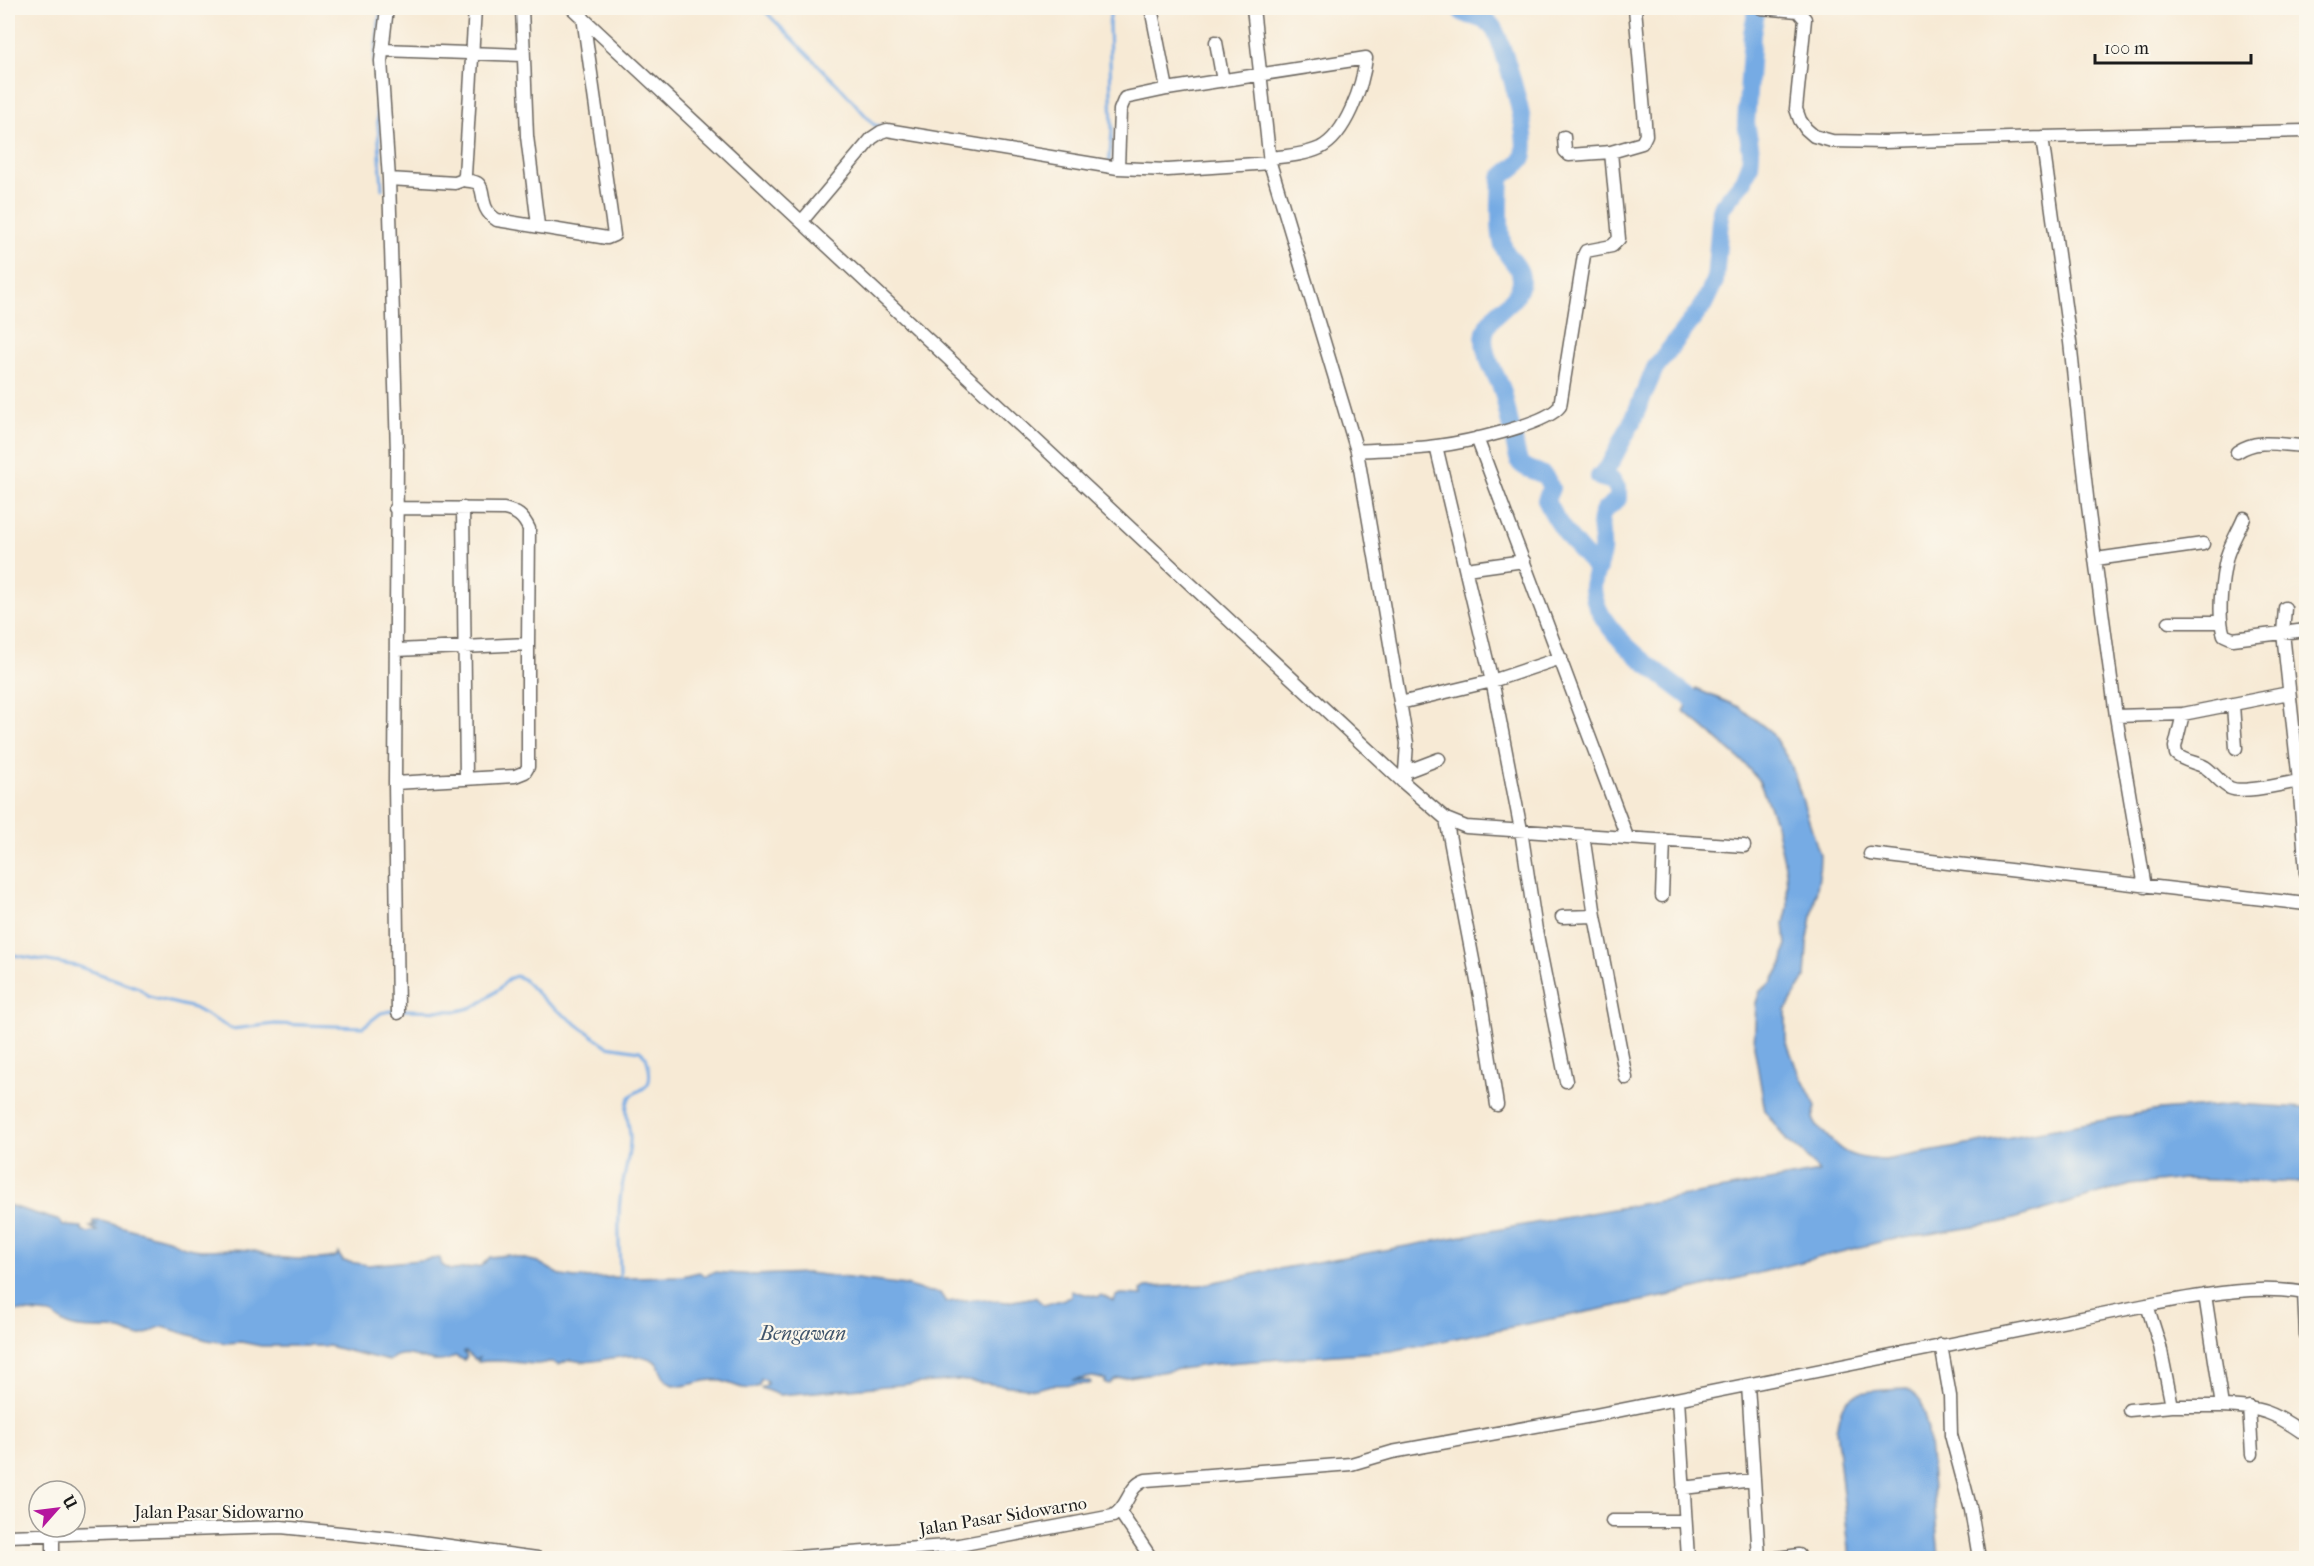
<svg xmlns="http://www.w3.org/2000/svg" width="2314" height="1566" viewBox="0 0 2314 1566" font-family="'IM FELL French Canon',serif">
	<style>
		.water { fill: #76abe4; stroke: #496480; stroke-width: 1.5 }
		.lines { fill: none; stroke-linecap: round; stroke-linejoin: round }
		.stream { stroke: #76abe4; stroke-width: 3 }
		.river { stroke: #76abe4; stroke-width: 18 }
		.minor-casing { stroke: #69645d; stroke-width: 15 }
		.minor { stroke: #fff; stroke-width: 12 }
		.labels { text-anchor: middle; stroke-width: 4.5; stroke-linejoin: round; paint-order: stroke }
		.street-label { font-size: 18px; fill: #1c1c1c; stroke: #fbf7ec }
		.water-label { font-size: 20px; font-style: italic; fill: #40556c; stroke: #fbf7ec }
	</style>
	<rect width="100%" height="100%" fill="#fbf7ec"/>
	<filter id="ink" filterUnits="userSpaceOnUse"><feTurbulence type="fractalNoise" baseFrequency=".0167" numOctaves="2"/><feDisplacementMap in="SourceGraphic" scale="12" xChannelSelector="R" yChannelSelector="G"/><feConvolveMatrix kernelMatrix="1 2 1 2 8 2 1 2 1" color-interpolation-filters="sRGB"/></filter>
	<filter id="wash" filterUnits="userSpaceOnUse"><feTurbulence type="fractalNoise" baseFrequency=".008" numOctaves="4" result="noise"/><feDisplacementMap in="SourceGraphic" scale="24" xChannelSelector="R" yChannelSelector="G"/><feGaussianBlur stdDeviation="1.35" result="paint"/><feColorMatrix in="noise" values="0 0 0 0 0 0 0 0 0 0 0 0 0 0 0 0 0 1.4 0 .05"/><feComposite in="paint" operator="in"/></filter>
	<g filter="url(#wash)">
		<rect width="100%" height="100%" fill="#f7ead5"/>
		<path class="water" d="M1696,689l43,18 32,25 20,32 29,91 -1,22 -12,67 -2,34 -19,32v30l10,27 20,39 -3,12 2,5c27,29 29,35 70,37l274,-50 75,-6 72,4v75l-123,-4 -53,6 -131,38 -115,18 -212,54 -281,56 -178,13 -98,15 -6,5 -5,-1 2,-3 -13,-3 -20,3 17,1 1,2 -3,1 -36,1 -17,4 -78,-9 -178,15 -18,-7 6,-4 -1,-4 -5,-1 -2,7c-15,8 -28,-5 -44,-6 -15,-1 -31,10 -44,4 -12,-5 -8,-22 -23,-26 -20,-6 -44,3 -64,4 -4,0 -9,-2 -13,-2 -5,0 -8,4 -13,5 -9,-6 -13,-1 -22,-1 -20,-1 -39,-5 -58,-2l1,-4 -3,2 -10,-8h-2l3,5 -3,3 -9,-4c-25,17 -46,-14 -66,5l-61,-15h-67l-20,-4 -15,1 -19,-3 -44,-13c-9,0 -15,9 -25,9 -7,0 -11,-5 -18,-6 -17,-3 -38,2 -55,-6 -6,-3 -8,-8 -15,-10l-42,-4v-105l52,16 4,5 3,-2v2l15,1v3l6,3 9,-2 -7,-4 8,-1 -5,-1v-4h8l70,19c21,17 53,6 78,10 9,1 18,5 27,7 13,2 50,4 61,-1l1,-3 5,8 25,4 72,-7 2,7 8,5h5l26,-4 9,-9 18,-2 30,7 24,14 13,2 108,-2 16,-4 7,4 7,-4 41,3 54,-2 98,12 18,6 16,2 6,9 30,-3 31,3 28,-5 9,8 27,-8v-6l27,6 3,-2 13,6 2,-5 4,-2 22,1 -1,-5 5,-3 54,-2 78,-16 541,-97 -15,-18 -17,-13 -22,-30 -11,-65 2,-43 4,-12 12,-9 10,-17 4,-19 -2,-23 4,-16 -2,-37 -11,-49 -16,-40 -16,-19 -59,-51z
			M1907,1389l6,3 8,10 7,28 11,128h-89l-14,-129c3,-10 4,-24 13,-31 12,-9 44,-8 58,-9z"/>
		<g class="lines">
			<path class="stream" d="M381,8l-7,52 8,129
				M762,8l80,81 32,36 7,1
				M1109,163l3,-32 -3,-106 2,-17
				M8,954l69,12 62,22 10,9 45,11 38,21 43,-5 88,3 18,-14 14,-3
				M402,1010l56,1 12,-3 9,-4 20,-15 9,-10 8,-3 7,3 23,23 61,44 33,5 6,6c14,43 -16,26 -19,48 -2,12 4,24 3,36 -1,21 -8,39 -10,59 -3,25 0,52 0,78"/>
			<path class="river" d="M1460,8l2,4c11,6 25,5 32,17 10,18 40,114 28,130 -5,7 -15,12 -21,19 -1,18 -3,51 2,68 4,13 19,20 18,35 -1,22 -30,30 -36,51 -5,21 12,42 18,60 3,12 5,24 8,36 3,7 5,29 9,35 7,8 17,7 24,13 3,2 5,8 7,12l-5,12c13,28 31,48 52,69
				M1710,711l-10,-6c-32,-26 -106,-72 -107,-117 0,-12 7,-24 9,-36 2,-14 -6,-29 2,-41 4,-5 10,-8 14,-12v-9l-5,-9 -14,-4 11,-13 22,-42 23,-54 48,-62 12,-25 6,-73 23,-28 6,-15 1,-14 -5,-28 6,-89 5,-26"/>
		</g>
	</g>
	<g filter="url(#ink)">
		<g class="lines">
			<defs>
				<path id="minor" d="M387,8l-6,53 8,118 8,273 -2,331 3,230
					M522,8l5,128 11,89
					M572,8l831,774 43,37 20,8 278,19
					M1151,8l16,81
					M1253,8l17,155 87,288 50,292 -2,29 -2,10
					M1761,8l37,3 7,8 -9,90 4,11 6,9 8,7 18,5 52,1 158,-5
					M1216,42l7,39
					M382,50l140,5
					M1564,137l1,14 4,4 42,-3
					M1118,168l2,-58 5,-12 42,-9 199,-31c-3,27 -20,77 -46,90 -15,7 -34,8 -50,10
					M389,179l66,4 8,-3 2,-5 10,-167
					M463,180c4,1 11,1 14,3 10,6 0,25 20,37l110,18 7,-3 -31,-218
					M802,221l70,-83 9,-6 6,-2 231,38 50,2 102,-7
					M1477,438l150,399
					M1436,446l58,244 27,140 15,100 30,151
					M1357,451c26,-2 53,-1 80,-5 24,-3 110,-21 123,-40l24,-151 2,-4 26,-5 7,-7 -8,-87 31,-9 4,-8 -11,-127
					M2237,452c23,-15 45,-6 69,-6
					M395,508l109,1c13,3 19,7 25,20l-1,115
					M463,508l3,270
					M2244,518c-5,12 -13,25 -17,38 -5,20 -10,60 -3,79l9,4 73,-9
					M2096,559l107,-15
					M1466,569l58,-8
					M2285,608l-2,25 16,148 6,1
					M2169,622h52
					M1400,703l92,-22 69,-23
					M2233,705l3,43
					M2183,714l-8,33 1,7c7,7 19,8 29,13 9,6 15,16 25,21 13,6 53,-4 69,-7l7,92
					M2116,716l67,-2 106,-21
					M1405,772l34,-13
					M395,783l120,-7 10,-4 3,-5v-123l-131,6
					M1446,819l35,183 16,103
					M1583,835l12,81 31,162
					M1870,854l436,50
					M2145,887l-29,-171 -28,-210 -18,-164 -28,-205 264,-6
					M1662,896l2,-56
					M1562,917l33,-1
					M2304,1293l2,42
					M2205,1295l17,111c39,1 52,6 84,29
					M2147,1305l13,41 12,60
					M1941,1345l9,51 1,39 20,75 8,48
					M1748,1385l11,173
					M1678,1399l10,159
					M2249,1407l3,47
					M2129,1410l43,-4h50
					M1683,1488l70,-8
					M1120,1512l31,46
					M1612,1521h72
					M53,1534v24
					M8,1536l273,-9 119,12 137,19
					M783,1558l176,-13 154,-29c17,-10 14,-30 33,-36l205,-16 41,-12 199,-36 556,-111c52,-9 107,-21 159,-12
					M1777,1558l22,-3"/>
			</defs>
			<use href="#minor" class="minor-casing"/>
			<use href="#minor" class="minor"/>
		</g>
	</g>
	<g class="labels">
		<g class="street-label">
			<text x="219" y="1518">Jalan Pasar Sidowarno</text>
			<text transform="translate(1003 1516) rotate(-9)" y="6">Jalan Pasar Sidowarno</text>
		</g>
		<g class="water-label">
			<text x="803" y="1340">Bengawan</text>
		</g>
	</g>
	<rect width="2314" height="1566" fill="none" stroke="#fbf7ec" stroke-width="30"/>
	<g transform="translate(57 1509) rotate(62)"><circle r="28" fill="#fbf7ec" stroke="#a29f99" stroke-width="1.5"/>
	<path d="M0-4.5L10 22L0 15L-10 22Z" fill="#b5179e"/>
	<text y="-9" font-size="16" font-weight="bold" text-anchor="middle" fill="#1c1c1c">U</text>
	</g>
	<path d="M2095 54v9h156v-9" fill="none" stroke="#1c1c1c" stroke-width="3"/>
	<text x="2104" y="54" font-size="18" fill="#1c1c1c" stroke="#fbf7ec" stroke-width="4.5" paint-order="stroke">100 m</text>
</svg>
